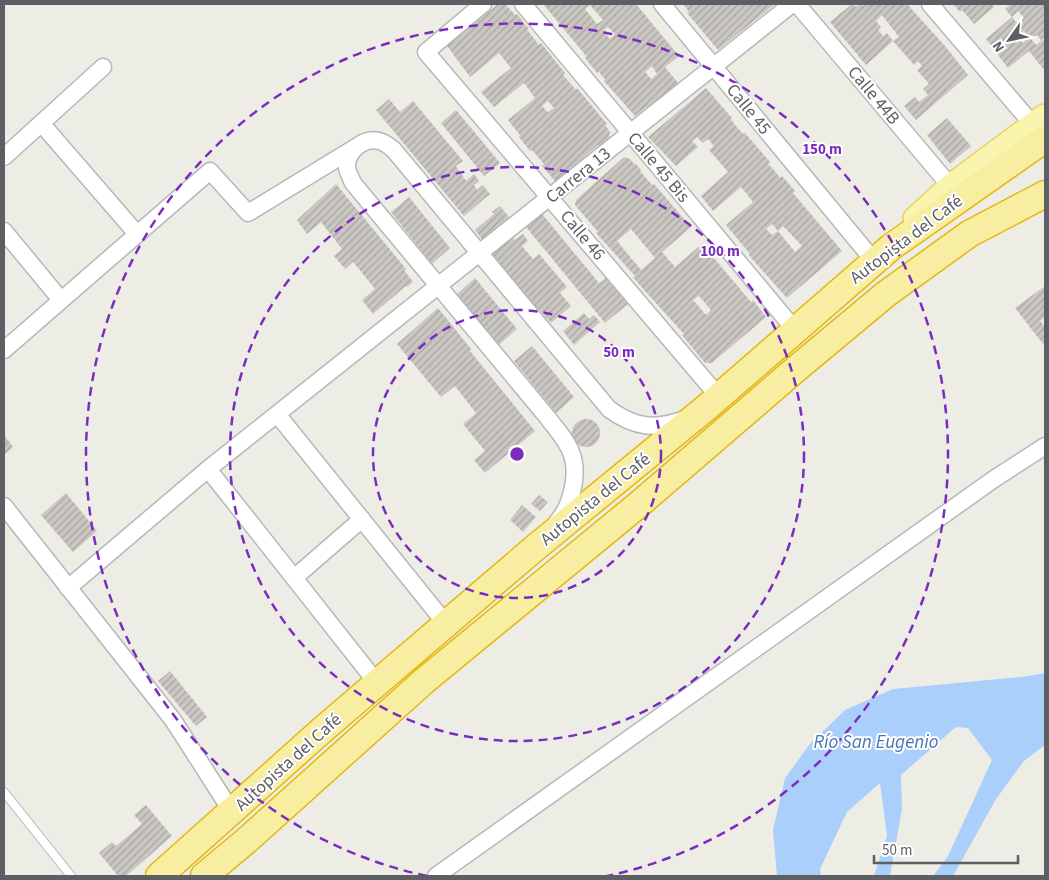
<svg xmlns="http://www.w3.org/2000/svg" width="1049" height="880" viewBox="0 0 1049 880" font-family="'Source Sans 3',sans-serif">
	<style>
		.water { fill: #aacffa }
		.building { fill: url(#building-hatch); fill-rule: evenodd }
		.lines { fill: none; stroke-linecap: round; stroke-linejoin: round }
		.service-casing { stroke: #b5b7bb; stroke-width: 10 }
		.minor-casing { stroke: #b5b7bb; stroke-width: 19 }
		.primary-casing { stroke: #e9d164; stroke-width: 28 }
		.trunk-casing { stroke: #e5b80f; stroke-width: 29 }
		.service { stroke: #fff; stroke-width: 8 }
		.minor { stroke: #fff; stroke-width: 16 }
		.primary { stroke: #faf5ae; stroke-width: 25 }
		.trunk { stroke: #f8eea1; stroke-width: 26 }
		.ring { fill: none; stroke: #7b2cbf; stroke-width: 2.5; stroke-dasharray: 9 6 }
		.labels { text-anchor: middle; stroke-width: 4; stroke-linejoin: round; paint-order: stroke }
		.street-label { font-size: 18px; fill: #5d5f65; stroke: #fff }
		.water-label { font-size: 19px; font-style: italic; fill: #4a73b3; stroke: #fff }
		.centre { fill: #7b2cbf; stroke: #fff; stroke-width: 2.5 }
		.ring-label { font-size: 15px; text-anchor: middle; font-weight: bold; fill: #7b2cbf; stroke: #fff; stroke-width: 4; stroke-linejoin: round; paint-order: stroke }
	</style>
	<defs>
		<pattern id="building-hatch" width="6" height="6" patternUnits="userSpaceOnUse" patternTransform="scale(1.25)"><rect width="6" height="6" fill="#cac7c2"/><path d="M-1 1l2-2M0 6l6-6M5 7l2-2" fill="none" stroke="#a7a5a1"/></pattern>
	</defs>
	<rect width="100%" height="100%" fill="#eeede5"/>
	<path class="water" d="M1045,673v72l-21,16 -28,38 -43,77h-20l15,-20 44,-96 -24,-32 -12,-1 -55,48 1,34 -12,67h-16l13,-41 -7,-52 -33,29 -27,57 1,7h-44l-4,-46 12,-52 25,-34 35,-34 48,-21 129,-12z"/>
	<path class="building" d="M498,4h7l10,11 2,-1 12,15 -2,1 5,6 7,9 2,-2 24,30 -2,2 13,15 1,-2 30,36 -2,1 5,7 -1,4 2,1 -12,10 -1,-2 -14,12 1,2 -28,22h-2l-13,-15 2,-2 -12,-14 -2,1 -11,-14 1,-2 -12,-15 27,-22 -11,-15 -30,24 -13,-15 30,-24 -12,-15 -29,24 -23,-31zM548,101l6,7 -6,4 -6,-6z
		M543,4h46l1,1 -5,4 12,15 6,-4 -13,-15 2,-1h44l43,52 -14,11 14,17 -31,25 -1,-2 -12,9 -31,-35 1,-2 -6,-7 -2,1 -12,-15 2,-1zM608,27l7,7 -5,5 -7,-8zM652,66l5,8 -6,5 -6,-7z
		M683,4h92l-57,46 -31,-37 2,-1z
		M852,4l4,3 4,-3 3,2 2,-2h42l38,42 23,29 -52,45 -12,-14 11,-9 4,5 9,-7 -5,-6 6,-5 -12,-14 5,-4 -4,-5 -4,4 -21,-24 6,-4 -17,-22 -6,6 5,6 -3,3 5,6 4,-3 6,8 -27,24 -36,-43z
		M953,4h39l2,3 -20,17 -12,-14 -2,2z
		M1011,4h34v33l-4,3 -4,-5 -6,4 5,6 7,-6 2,3v29l-16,-20 -21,17 -22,-29 26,-22 5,6 7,-5 -6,-7 -6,6 -7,-8zM1024,31l5,6 -6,6 -6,-7z
		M706,88l26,30 -1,1 4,6 8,9 2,-1 25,29 -2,2 7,7 5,7 2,-2 13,15 -2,2 49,58 -55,47 -33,-37 -5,-6 1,-1 -24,-29 27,-23 -12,-15 -28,24 -12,-15 27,-24 -19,-22 5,-4 -6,-7 -5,4 -6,-6 -5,4 6,6 -22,19 -28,-29zM772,224l6,7 -6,4 -6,-6zM783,226l19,20 -7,6 -17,-21z
		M389,99l11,13 13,-11 50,60 -7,5 10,15 8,-7 5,7 -5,4 3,5 6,-5 7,9 -26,22 -88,-106z
		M456,110l44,53 -16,13 -43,-53z
		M947,118l24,28 -21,18 -23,-29z
		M624,157l6,2 4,5 1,-1 6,7 -1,1 12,14 2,-1 37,43 -29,25 13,15 27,-23 49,58 2,-2 13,17 -54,46h-7l-23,-28 2,-1 -39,-43 -12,-14 2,-1 -39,-43 2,-1 -23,-27 1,-5zM631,229l24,29 -14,12 -24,-29zM699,296l12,14 -5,5 -13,-15z
		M336,184l70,85 -2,1 9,12 -6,5 -1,-1 -33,28 -11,-14 13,-11 -16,-20 -6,-7 -8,7 -11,-13 8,-7 -21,-27 -14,12 -10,-14z
		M409,197l41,51 -18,16 -41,-52z
		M533,203l66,80 -5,4 12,-9 22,26 -23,19 -88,-107z
		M500,206l17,21 -7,7 5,6 8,-6 5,7 -6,5 11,13 6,-5 28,33 -7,6 11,13 -20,17 -11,-13 -1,1 -55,-67 1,-1 -10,-13 19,-16 -2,-2z
		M475,278l42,51 -18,16 -42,-51z
		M1045,286v31l-5,4 5,6v15l-2,2 -28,-36z
		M438,308l33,41 -1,2 65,80 -50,42 -11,-13 11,-9 -22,-27 13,-11 -21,-27 -14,11 -44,-53z
		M584,313l5,6 5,-4 6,7 -26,23 -11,-14z
		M532,346l42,51 -18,16 -42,-52z
		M572 433a14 14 0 1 1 28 0a14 14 0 1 1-28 0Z
		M4,435l9,12 -9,8z
		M66,493l31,38 -24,21 -32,-37z
		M539,495l9,7 -8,9 -9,-7z
		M522,505l14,12 -13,15 -13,-12z
		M170,671l37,46 -11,9 -38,-45z
		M146,805l26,31 -46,40h-8l-19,-23 13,-11 4,4 26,-22 -8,-9z"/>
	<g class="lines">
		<defs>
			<path id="service" d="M4,792l67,84"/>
			<path id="minor" d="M483,4l-57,48 293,345
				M523,4l272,326
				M662,4l212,257
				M797,4l154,183
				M930,4l103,121
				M41,123l96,111
				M4,157l99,-90
				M4,231l57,69
				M4,350l206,-179 38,42 108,-66
				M277,414l169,210
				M208,469l169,214
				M4,506l169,214 59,92
				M557,522c14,-15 22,-47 15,-67 -4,-14 -16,-26 -24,-37l-195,-235c-2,-5 -5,-10 -6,-15 -1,-17 17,-31 32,-27 5,1 10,5 14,8l216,260c26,19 46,21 76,10
				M294,578l68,-59
				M68,588l140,-119 584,-465
				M436,876l558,-397 51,-33"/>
			<path id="primary" d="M916,219l35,-32 94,-70"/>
			<path id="trunk" d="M159,876l162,-145 215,-184 171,-140 184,-160 154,-108
				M204,876l43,-36 177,-159 214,-176 158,-136 90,-75 83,-60 76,-40"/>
		</defs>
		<use href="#service" class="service-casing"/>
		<use href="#minor" class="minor-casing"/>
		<use href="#primary" class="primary-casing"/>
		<use href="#trunk" class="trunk-casing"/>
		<use href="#service" class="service"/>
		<use href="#minor" class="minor"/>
		<use href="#primary" class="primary"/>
		<use href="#trunk" class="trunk"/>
	</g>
	<g class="ring">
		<circle cx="517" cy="454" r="144"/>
		<circle cx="517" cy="454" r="287"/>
		<path d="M427 876A431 431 0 1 1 607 876"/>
	</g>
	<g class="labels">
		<g class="street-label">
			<text transform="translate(874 95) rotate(50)" y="6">Calle 44B</text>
			<text transform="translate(749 109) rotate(51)" y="6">Calle 45</text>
			<text transform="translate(659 167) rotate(50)" y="6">Calle 45 Bis</text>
			<text transform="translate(578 175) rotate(-39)" y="6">Carrera 13</text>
			<text transform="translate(583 235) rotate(50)" y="6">Calle 46</text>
			<text transform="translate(906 239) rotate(-37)" y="6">Autopista del Café</text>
			<text transform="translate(595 499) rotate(-39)" y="6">Autopista del Café</text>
			<text transform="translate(288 762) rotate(-42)" y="6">Autopista del Café</text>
		</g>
		<g class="water-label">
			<text x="876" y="748">Río San Eugenio</text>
		</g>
	</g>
	<circle cx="517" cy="454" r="8" class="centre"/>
	<g class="ring-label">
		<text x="822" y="154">150 m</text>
		<text x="720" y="256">100 m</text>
		<text x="619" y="357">50 m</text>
	</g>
	<rect width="1049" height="880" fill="none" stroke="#5d5f65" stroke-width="10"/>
	<g transform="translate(1009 40) rotate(237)" stroke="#ffffff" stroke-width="4" paint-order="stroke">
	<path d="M0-4L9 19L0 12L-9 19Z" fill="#5d5f65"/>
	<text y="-8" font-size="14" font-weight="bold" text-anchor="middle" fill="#5d5f65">N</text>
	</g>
	<path d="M874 855v8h144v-8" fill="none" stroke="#5d5f65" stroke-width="2.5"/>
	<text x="882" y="855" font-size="15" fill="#5d5f65" stroke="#ffffff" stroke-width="4" paint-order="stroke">50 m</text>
</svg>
